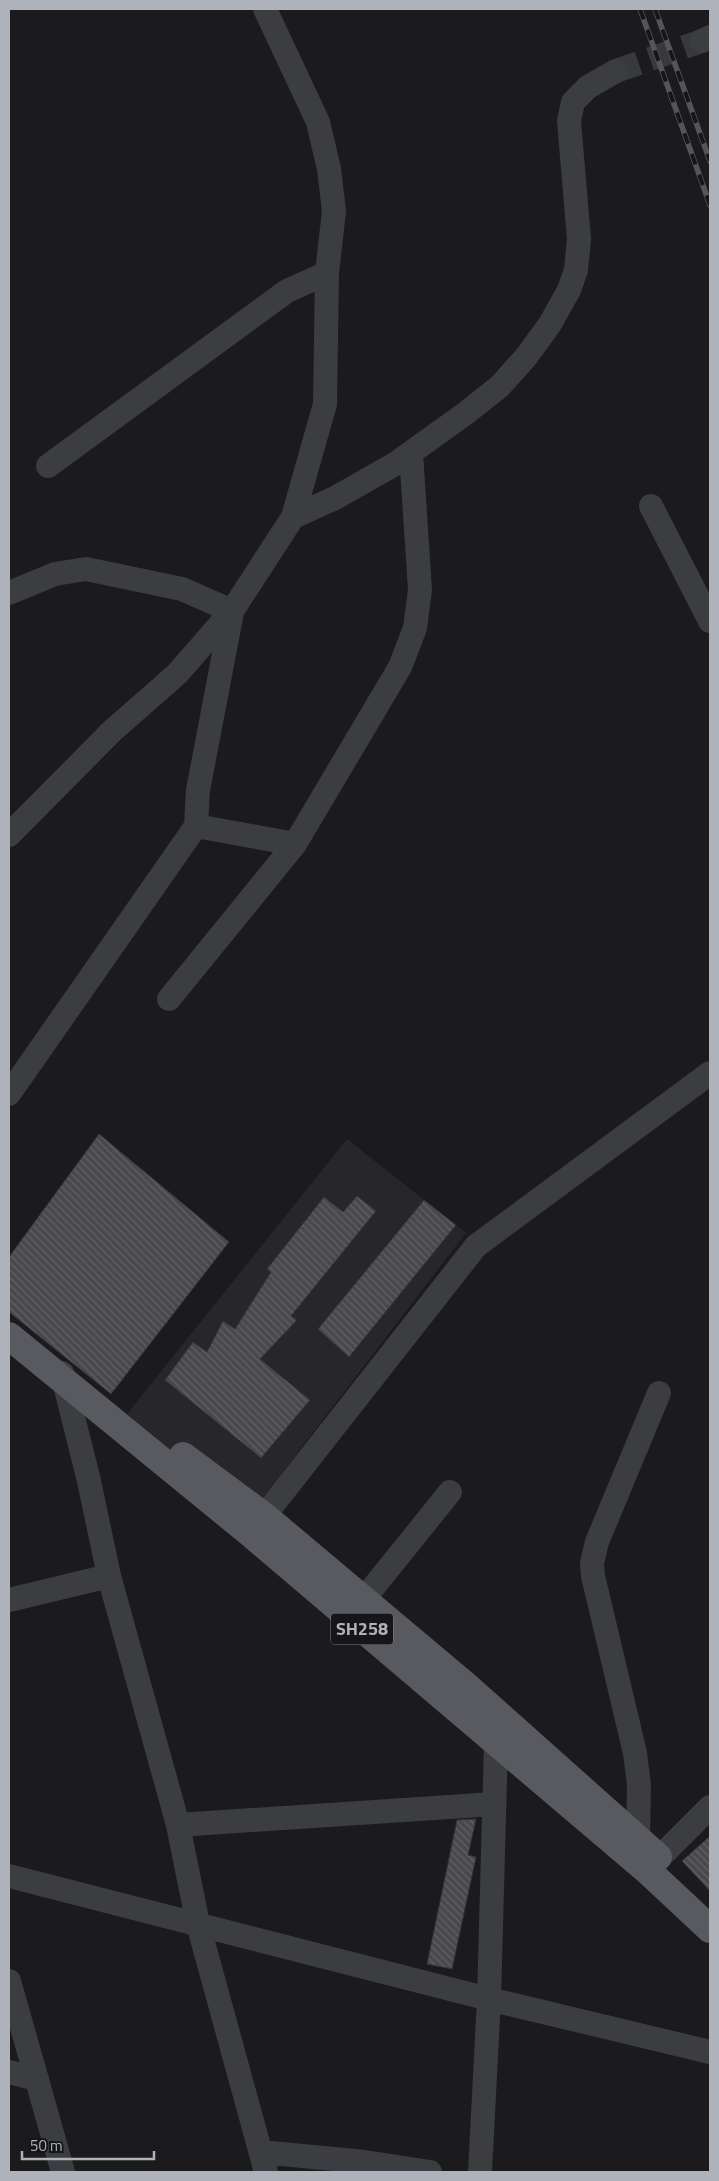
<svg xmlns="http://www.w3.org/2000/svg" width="719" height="2181" viewBox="0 0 719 2181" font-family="'Titillium Web',sans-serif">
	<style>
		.built { fill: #27272a }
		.building { fill: url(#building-back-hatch); stroke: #353539 }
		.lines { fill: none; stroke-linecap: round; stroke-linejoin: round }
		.minor-tunnel { stroke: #38393d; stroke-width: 24; stroke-dasharray: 24 12; stroke-linecap: butt }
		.minor { stroke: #3c3d41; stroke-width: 24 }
		.major { stroke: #585a60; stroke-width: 28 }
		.rail-casing { stroke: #53555a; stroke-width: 5.5 }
		.rail { stroke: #161618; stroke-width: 4; stroke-dasharray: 11; stroke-linecap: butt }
		.labels { text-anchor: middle; stroke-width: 4.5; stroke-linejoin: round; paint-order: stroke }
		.shield { fill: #161618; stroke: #80838a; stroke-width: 1 }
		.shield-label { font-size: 18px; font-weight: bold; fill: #aeb2bb }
	</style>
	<defs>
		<pattern id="building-back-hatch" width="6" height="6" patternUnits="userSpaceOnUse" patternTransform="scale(1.25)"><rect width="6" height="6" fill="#48484d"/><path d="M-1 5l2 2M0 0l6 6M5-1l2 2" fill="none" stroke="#606065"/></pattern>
	</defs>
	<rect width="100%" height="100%" fill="#1b1b1d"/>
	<path class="built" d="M347,1139l119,94 -217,283 -122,-102z"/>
	<path class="building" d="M99,1134l130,108 -118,152 -102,-82v-55z
		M357,1196l19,15 -85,105 6,4 -37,39 50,41 -49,58 -96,-78 28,-38 14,10 16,-31 12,8 36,-57 -4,-3 57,-72 19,15z
		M424,1200l32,25 -107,132 -31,-28z
		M476,1819l-8,36 8,2 -24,112 -25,-5 30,-144z
		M710,1836v55l-28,-30z"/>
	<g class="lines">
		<path class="minor-tunnel" d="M616,71l86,-30"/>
		<path class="minor" d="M702,41l8,-4
			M48,466l239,-175 40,-18
			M651,506l59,115
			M293,517l42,-19 60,-34 71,-51 34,-27 26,-29 24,-33 19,-34 7,-20 3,-31 -10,-118 4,-19 15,-15 28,-16
			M9,593l46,-19 31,-5 96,20 50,22
			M232,612l-34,178 -2,36 99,18
			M9,835l103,-104 65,-57 55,-63 61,-94 32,-113 2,-131 7,-62 -5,-42 -11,-47 -53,-113
			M169,999l126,-155 105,-177 15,-39 5,-38 -9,-137
			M9,1094l187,-268
			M62,1373l27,108 20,95 69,249 20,99 68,248
			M264,1516l212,-270 234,-173
			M9,1600l100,-24
			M363,1600l87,-108
			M178,1825l316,-21
			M638,1838l1,-53 -4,-32 -42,-177 -1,-13 5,-21 62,-149
			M659,1858l51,-51
			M9,1876l480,123 221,53
			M9,1981l54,191
			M9,2072l28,7
			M261,2152l104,10 65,10
			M480,2172l9,-173 7,-256"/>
		<path class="major" d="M9,1336l241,197 398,338 62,58
			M183,1456l81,60 201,169 193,172"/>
		<defs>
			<path id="rail" d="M640,9l70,196
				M655,9l55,152"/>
		</defs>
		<use href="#rail" class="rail-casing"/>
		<use href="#rail" class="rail"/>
	</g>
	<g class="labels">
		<rect class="shield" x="331" y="1613.5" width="62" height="31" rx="4"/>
		<g class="shield-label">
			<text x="362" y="1635">SH258</text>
		</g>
	</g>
	<rect width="719" height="2181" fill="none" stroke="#aeb2bb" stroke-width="20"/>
	<path d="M22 2151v8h132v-8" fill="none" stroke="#aeb2bb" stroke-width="2.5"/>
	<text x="30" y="2151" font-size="15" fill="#aeb2bb" stroke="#161618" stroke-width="4" paint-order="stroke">50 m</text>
</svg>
